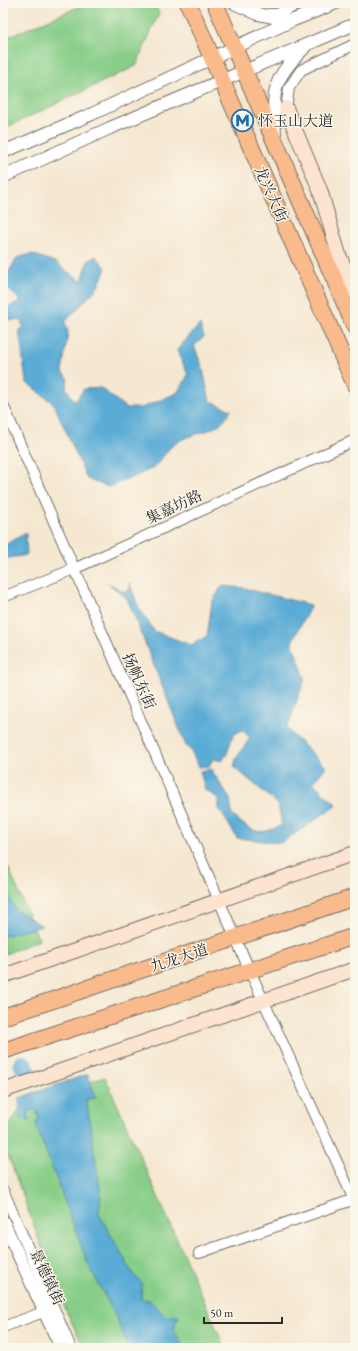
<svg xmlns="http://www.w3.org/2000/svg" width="358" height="1351" viewBox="0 0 358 1351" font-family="'EB Garamond','Noto Serif SC',serif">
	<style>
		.green { fill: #88ce88; stroke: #5a7c5a }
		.water { fill: #5aabd5; stroke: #426b80 }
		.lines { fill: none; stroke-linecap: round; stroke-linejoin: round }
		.river { stroke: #5aabd5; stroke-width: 19 }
		.minor-casing { stroke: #726d65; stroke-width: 12 }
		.tertiary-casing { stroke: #726d65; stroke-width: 14 }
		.secondary-casing { stroke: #726d65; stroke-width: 16 }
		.primary-casing { stroke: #726d65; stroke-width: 18 }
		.minor { stroke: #fff; stroke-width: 10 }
		.tertiary { stroke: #fff; stroke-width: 12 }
		.secondary { stroke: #fde4d1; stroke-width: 14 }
		.primary { stroke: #fabb8c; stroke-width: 16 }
		.labels { text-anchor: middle; stroke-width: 3; stroke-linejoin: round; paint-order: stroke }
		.poi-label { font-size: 15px; fill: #2b2b2b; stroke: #fbf7ec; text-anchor: start }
		.street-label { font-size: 15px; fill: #2b2b2b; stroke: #fbf7ec }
	</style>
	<rect width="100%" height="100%" fill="#fbf7ec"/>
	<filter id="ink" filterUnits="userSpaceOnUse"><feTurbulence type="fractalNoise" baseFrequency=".025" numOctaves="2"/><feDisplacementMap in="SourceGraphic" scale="8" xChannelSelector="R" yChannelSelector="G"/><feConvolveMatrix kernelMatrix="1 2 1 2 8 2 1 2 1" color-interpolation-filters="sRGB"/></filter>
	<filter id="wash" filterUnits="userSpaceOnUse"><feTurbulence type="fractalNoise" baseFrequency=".012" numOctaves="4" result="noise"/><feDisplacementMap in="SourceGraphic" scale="16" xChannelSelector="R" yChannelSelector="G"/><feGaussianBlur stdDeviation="0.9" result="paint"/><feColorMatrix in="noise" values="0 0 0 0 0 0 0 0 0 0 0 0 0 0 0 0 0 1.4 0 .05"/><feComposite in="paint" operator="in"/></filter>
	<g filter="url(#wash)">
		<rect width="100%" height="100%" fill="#f5e7d0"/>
		<path class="green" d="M88,3h66l5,10 -23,53 -133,63v-90z
			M3,855l36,85 -36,15z
			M105,1077l120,271h-141l-22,-46 -59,-160v-5l20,-34z"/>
		<path class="water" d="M32,254l25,9 11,9 14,9 6,-20 8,-5 10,12 -8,19 -33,35 3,10 -6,40 6,6 -2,10 9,14 9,-13 17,-1 25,20h15l36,-15 11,-18 -11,-25 23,-26 4,13 -10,9 8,20 8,35 21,9c-13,27 -39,19 -59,36 -6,5 -10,14 -16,19 -6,7 -37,17 -48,22l-21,-8 -33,-75 -28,-22 -7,-52 5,-2 -4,-8h-17v-10l18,-9 -16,-15 3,-13 9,-15z
			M26,533l1,22 -24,4v-13z
			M129,582l9,24 16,25 37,14 16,-9 5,-34 10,-16 21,2 68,17 -19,37 13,36 -18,51 39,38 -13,16 24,22 -56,38 -44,-5 -19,-31v-9l-13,-8 -5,-19 11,-2 19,30 2,16c20,17 26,22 50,10l-4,-21 -44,-37 2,-8 14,-21 -8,-8 -9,5 -6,19 -5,7 -9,-2 -4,7 -10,1 -8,-16 -5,-5 -59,-148 -19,-15 16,9 7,-3z
			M3,887l12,22 27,17 -39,10z
			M88,1074l8,24 -10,1 15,96 -2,19 34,60 9,9 -1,16 8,1 17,16h13l-6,13 11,19h-55l-14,-33 -27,-51 -52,-139 3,-8 -4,-8 -8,3 2,9 -9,-3 -1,-20z"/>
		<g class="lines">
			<path class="river" d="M23,1064l6,12"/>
		</g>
	</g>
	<g filter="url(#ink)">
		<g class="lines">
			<defs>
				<path id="minor" d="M269,14h8l25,-11
					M286,108l3,-20 12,-18 54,-26
					M3,405l246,564 106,233
					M3,597l71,-28 281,-129
					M3,1190l68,158
					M199,1253l156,-54
					M3,1327l43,-16"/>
				<path id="tertiary" d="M234,3l24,11 33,7
					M275,136c-2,-46 -4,-55 29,-88
					M3,152l89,-38 199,-93 45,-18
					M3,177l107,-49 245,-104
					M3,1221l58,127"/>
				<path id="secondary" d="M286,108l34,82 19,65 16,37
					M3,976l352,-123
					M3,1091l352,-122"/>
				<path id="primary" d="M188,3l167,382
					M215,3l140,324
					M3,1017l352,-120
					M3,1051l352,-115"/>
			</defs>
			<use href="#minor" class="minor-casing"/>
			<use href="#tertiary" class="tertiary-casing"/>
			<use href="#secondary" class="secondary-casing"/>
			<use href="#primary" class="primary-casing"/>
			<use href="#minor" class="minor"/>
			<use href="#tertiary" class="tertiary"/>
			<use href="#secondary" class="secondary"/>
			<use href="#primary" class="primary"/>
		</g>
	</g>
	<defs>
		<symbol id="metro-ring" viewBox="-11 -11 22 22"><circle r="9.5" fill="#fbf7ec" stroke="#1f6fb2" stroke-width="1.5"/><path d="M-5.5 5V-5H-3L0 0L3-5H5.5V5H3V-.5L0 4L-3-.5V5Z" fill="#1f6fb2"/></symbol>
	</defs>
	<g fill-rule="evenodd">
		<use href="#metro-ring" x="230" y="108" width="25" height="25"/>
	</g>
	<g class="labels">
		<g class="poi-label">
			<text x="258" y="126">怀玉山大道</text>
		</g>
		<g class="street-label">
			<text transform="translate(271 194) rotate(66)" y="5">龙兴大街</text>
			<text transform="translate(174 507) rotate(-25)" y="5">集嘉坊路</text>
			<text transform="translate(139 681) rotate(66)" y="5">扬帆东街</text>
			<text transform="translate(179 958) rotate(-18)" y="5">九龙大道</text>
			<text transform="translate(47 1277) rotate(65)" y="5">景德镇街</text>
		</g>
	</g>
	<rect width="358" height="1351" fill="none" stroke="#fbf7ec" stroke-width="16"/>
	<path d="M204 1317v6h78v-6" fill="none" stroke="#2b2b2b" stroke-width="2"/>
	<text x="210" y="1317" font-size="12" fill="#2b2b2b" stroke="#fbf7ec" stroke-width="3" paint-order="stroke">50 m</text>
</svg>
